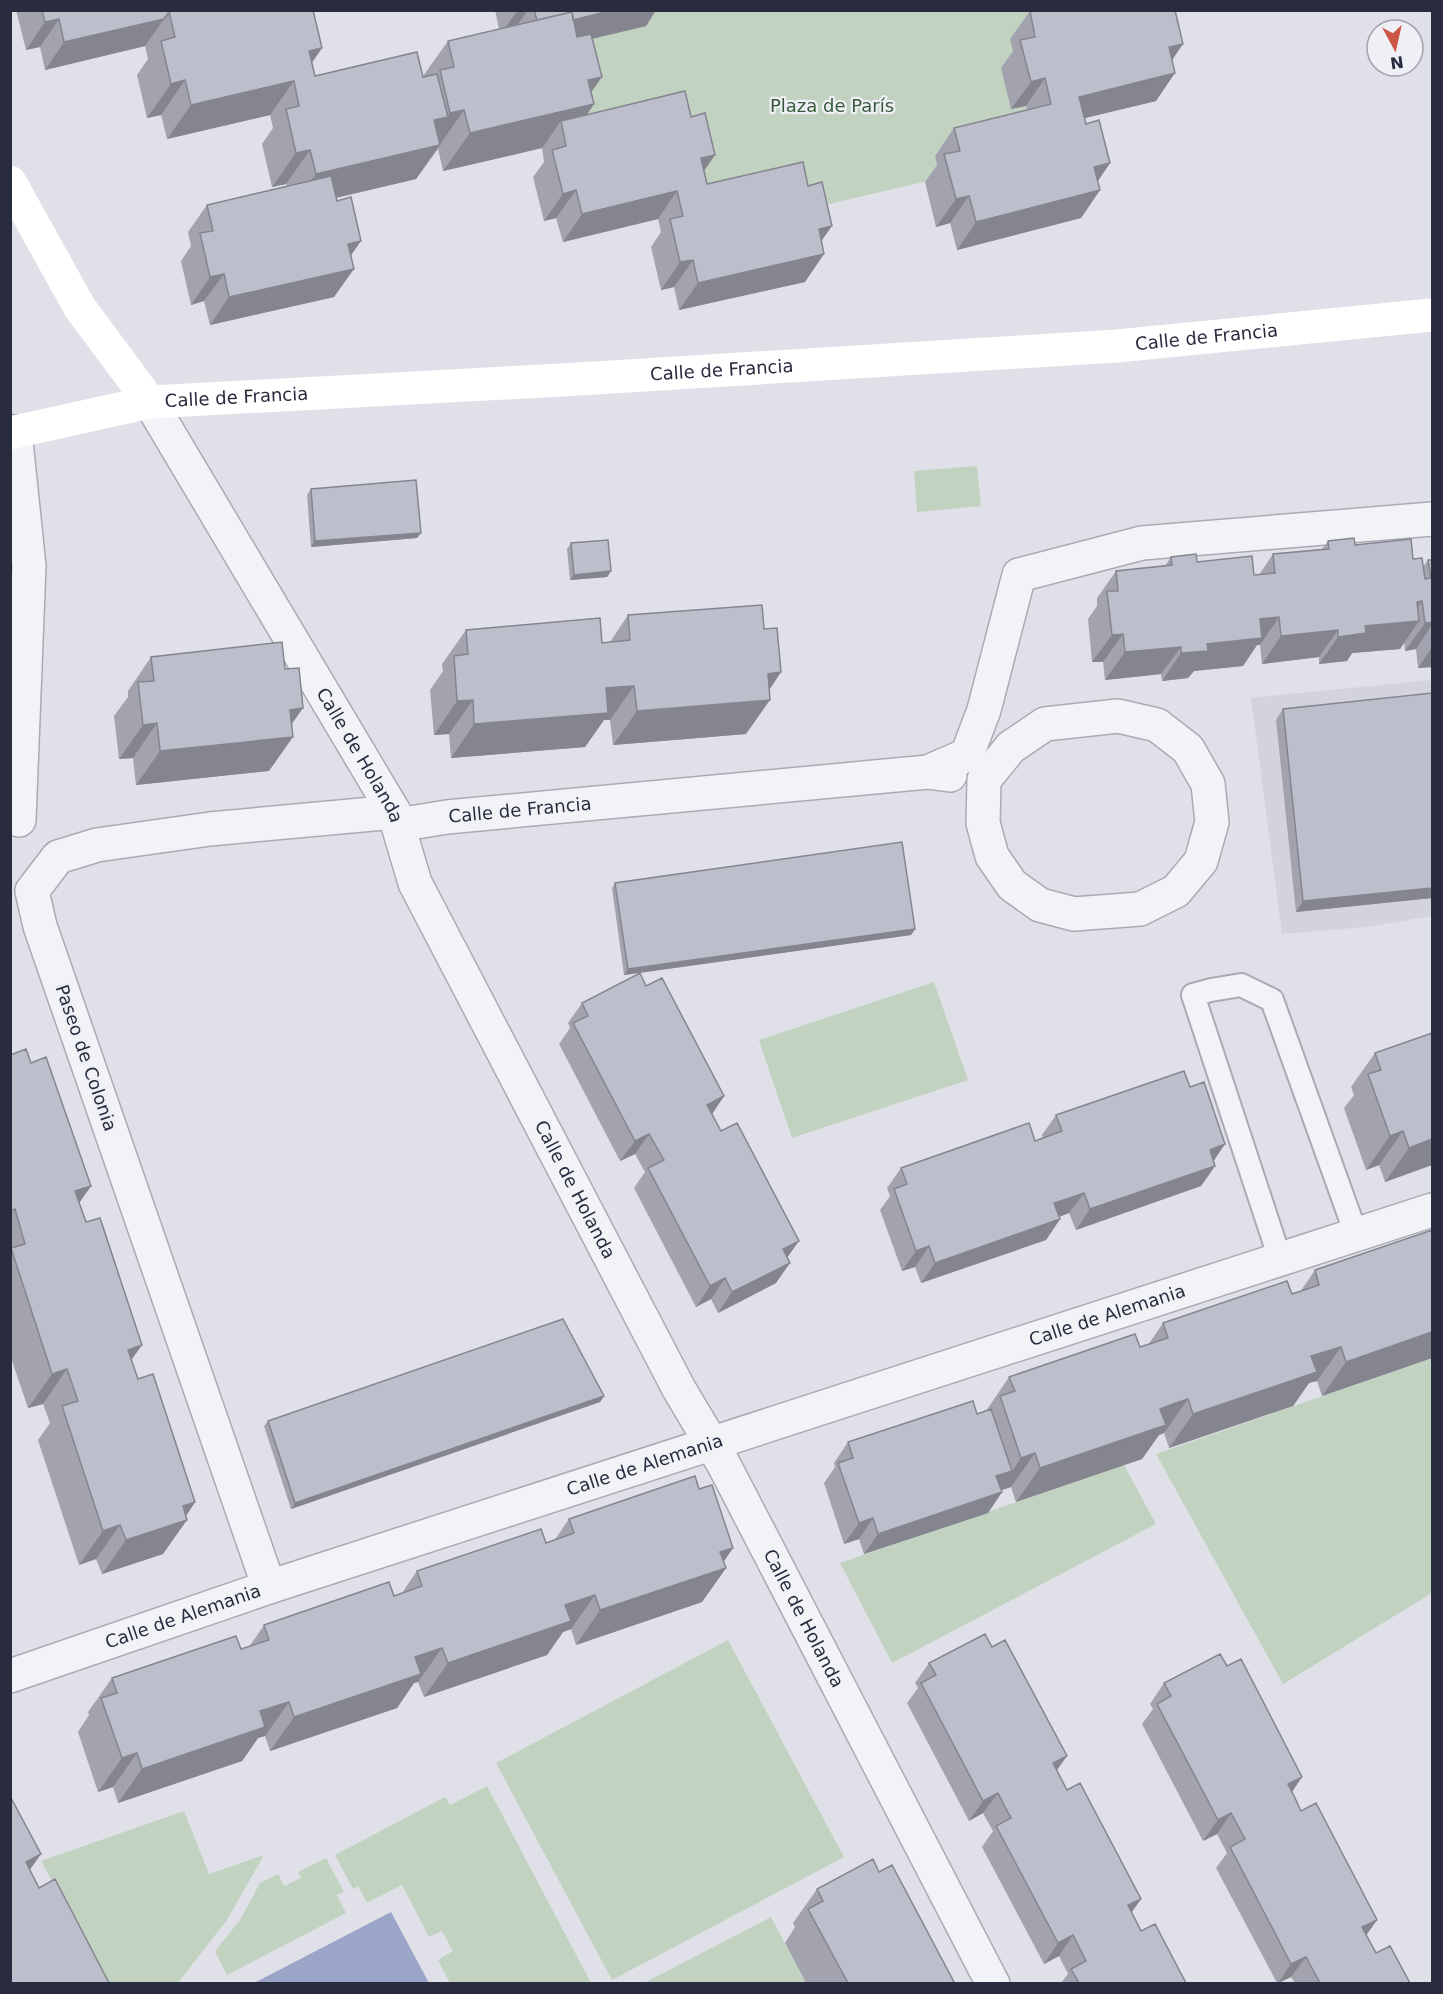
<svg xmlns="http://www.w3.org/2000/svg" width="1443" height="1994" viewBox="0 0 1443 1994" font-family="'DejaVu Sans',sans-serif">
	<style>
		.built { fill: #d2d3dd }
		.green { fill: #c1d2c1 }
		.water { fill: #9ba5c8 }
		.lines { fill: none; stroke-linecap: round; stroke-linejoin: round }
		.lane-casing { stroke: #a9aab5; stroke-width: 26 }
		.street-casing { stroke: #a9aab5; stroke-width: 36 }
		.lane { stroke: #f2f3f7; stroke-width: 22 }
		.street { stroke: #f2f3f7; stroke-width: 33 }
		.secondary { stroke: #fff; stroke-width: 33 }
		.wall { fill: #a3a3af }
		.shaded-wall { fill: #84858e }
		.building { fill: #bdbecb; stroke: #84858e; stroke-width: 1.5 }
		.labels { text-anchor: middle; stroke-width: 4.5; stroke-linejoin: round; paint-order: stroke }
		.park-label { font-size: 18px; fill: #365b39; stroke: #eff0f6 }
		.street-label { font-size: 18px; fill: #292b3f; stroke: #eff0f6 }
	</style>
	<rect width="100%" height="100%" fill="#e0e1e8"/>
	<path class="built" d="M1432,680v236l-65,11 -85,7 -31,-236z"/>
	<path class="green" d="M1106,10l-90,54 -5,45 15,-3 3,24 -94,25 6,23 -138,32 -115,2 -121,-70 -22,-92 97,-39z
		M977,466l4,40 -64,6 -3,-41z
		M934,982l34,98 -176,58 -33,-98z
		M1432,1358v235l-149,91 -127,-230z
		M1124,1465l32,59 -264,139 -52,-100z
		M728,1640l116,217 -232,123 -116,-217z
		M487,1786l104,197h-141l-12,-23 15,-9 -11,-20 -13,6 -27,-52 -35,18 -9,-17 -5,3 -18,-34 110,-58 5,8z
		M184,1811l25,63 55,-19 -37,65 -50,64 -69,-1 -67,-122z
		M326,1858l18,34 -7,3 9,18 -119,62 -12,-24 25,-31 20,-37 18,-9 6,12 17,-8 -3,-6z
		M771,1917l35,66 -164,1z"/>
	<path class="water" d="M391,1912l38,71h-175z"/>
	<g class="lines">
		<defs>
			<path id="lane" d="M1280,1259l-87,-264 18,-5 30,-5 31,15 84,234"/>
			<g id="street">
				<path id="s1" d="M150,402l244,410 21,71 264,506 44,74 270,521"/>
				<path d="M15,432l14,134 -10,254"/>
				<path d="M1118,716l39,9 31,24 20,35 4,38 -11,39 -25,30 -36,18 -66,5 -34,-9 -28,-20 -20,-29 -9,-33 1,-43 27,-33 34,-23z"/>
				<path d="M928,772l39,-17 17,-45 35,-135 123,-32 290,-24"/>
				<path id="s2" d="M398,825l49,-8 481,-45 22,3"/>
				<path d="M269,1587l-229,-661 -8,-35 26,-34 39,-12 113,-16 184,-17"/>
				<path id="s3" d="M10,1676l259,-89 1163,-377"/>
			</g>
		</defs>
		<use href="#lane" class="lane-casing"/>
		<use href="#street" class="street-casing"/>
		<use href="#lane" class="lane"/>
		<use href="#street" class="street"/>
		<g class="secondary">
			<path d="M10,182l70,126 70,94"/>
			<path id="s4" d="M10,433l140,-31 412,-22 555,-34 315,-31"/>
		</g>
	</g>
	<path class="wall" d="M16,10h297l9,38 -10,15 3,13h108l25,-35 51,-12 -4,-19h161l-10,16 -54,13 -1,53 3,12 -7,11 104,2 24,38 -11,16 3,13 114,57 -16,41 -126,28 -5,-23 -13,3 -10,-43 10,-15 -3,-13 -95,23 -7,-24 -12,3 -11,-44 11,-15 -2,-14 -99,23 -5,-22 -22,30 -80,19 15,58 -17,41 -124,28 -6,-24 -13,4 -10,-44 10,-15 -3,-14 19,-27 80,-19 -1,-2 -14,3 -10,-43 11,-16 -3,-13 -103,24 -6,-24 -14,3 -10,-43 11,-16 -3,-13 -100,24 -5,-23 -14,3z
		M1030,11l142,49 -16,41 -71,17 1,6 24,39 -12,18 2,9 -19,28 -124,32 -7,-27 -14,4 -11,-45 12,-17 -2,-9 19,-28 73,-18 -1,-4 -15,3 -10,-41 12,-17 -3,-12z
		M311,489l110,44 -4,5 -106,9 -4,-52z
		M1328,541l27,4 58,14 10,8 5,-7h4v107l-14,1 -2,-19 -11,2 -1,-9 -4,7 -48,4 -5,8 -28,3v-7l-57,7 -2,-19h-3l-14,21 -49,5 -6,7 -26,3 -1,-7 -56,6 -2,-18h-11l-4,-43 9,-13v-8l19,-27 49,-5 6,-9 26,5 57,13h5l14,-21 49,-5z
		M571,543l40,28 -4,6 -37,3 -3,-31z
		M628,615l136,14 17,43 -12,17 -23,45 -133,11 -3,-25h-6l-19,27 -134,11 -2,-24 -15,1 -4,-45 13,-19 -1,-7 24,-34 136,13 8,-1z
		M151,657l140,67 -22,47 -133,14 -3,-27 -14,1 -5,-43 14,-19v-6z
		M1283,709l149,189 -136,14 -20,-192z
		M615,883l300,46 -4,6 -287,40 -12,-87z
		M646,986l78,110 -12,18 75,144 -11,25 -58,30 -7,-14 -15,8 -62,-119 11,-16 -10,-18 -15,7 -61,-117 11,-16 -2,-5 14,-20z
		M1375,1053l57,112 -47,17 -6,-17 -13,5 -22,-62 10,-13 -3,-8z
		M10,1055l21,8 60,123 -12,17 52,158 7,18 57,123 -9,14 -23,38 -61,20 -6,-15 -17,6 -41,-125 12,-17 -7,-19 -15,4 -18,-53z
		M1056,1115l157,46 2,5 -14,20 -125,44 -7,-17 -10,4 1,2 -14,21 -125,43 -6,-16 -13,4 -22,-61 10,-14 -3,-8 14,-20 134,-27 8,-3 -1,-3z
		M1432,1230v128l-110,38 -5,-15 -8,2 -16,23 -124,42 -5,-15 -5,2 -17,24 -126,43 -5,-15 -10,3 1,2 -14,21 -124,41 -5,-15 -15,5 -20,-61 11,-16 -1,-4 14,-21 129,-28 9,-3 23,-34 131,-30 8,-2 15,-22 129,-29 8,-2 15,-22z
		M604,1396l-4,6 -309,107 -27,-83 4,-5z
		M699,1489l34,59 -9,13 2,7 -24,34 -126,43 -5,-16 -8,3 -16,23 -123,42 -6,-15 -4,1 -17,25 -127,43 -5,-15 -7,2 -16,23 -124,42 -5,-16 -15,5 -20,-60 11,-17 -1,-3 24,-34 129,-29 8,-2 15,-22 130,-29 8,-3 15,-22 129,-28 8,-2 15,-22z
		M929,1663l128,107 10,20 74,109 -10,14 10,18 45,52h-125l7,-9 -9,-18 -15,8 -62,-117 11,-16 -10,-18 -14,8 -62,-118 11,-15 -3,-5z
		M1164,1683l128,109 9,19 76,109 -11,15 10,18 34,30h-115l-4,-6 -12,6h-2l-61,-115 11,-15 -10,-19 -14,7 -61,-117 11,-15 -3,-5z
		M879,1872l74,111h-147l-21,-40 10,-16 -2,-4 24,-34z"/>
	<path class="shaded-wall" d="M518,10h10l-15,21 -12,3z
		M613,10h43l-10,16 -127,30 20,-27z
		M59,19l-19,28 -14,3 19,-28z
		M164,19l-19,27 -100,24 19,-28z
		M1183,44l-19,28 5,-25z
		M322,48l-24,34 -4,-1 -24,34 -103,24 24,-34 118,-54z
		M1175,73l-19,28 -96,23 19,-27z
		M602,77l-22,31 14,-4 -27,38 -6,-21 -19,27 -99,23 27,-38 118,-53z
		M1045,78l-19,28 -15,3 20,-27z
		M185,80l-24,35 -14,3 24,-34z
		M464,110l-48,69 -124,29 24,-34 118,-54 13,-3 3,-4z
		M310,150l-24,34 -14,3 24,-34z
		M715,155l-20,28 6,-25z
		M1110,163l-19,28 3,-24z
		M576,190l-20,28 -12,3 19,-27z
		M1100,190l-19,28 -124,32 19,-28z
		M677,191l-19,28 -95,23 19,-28z
		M969,196l-19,27 -14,4 20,-28z
		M832,226l-19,27 6,-24z
		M361,241l-19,27 6,-24z
		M824,254l-19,28 -126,28 19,-27z
		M693,260l-19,27 -13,3 19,-28z
		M354,269l-20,28 -124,28 19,-28z
		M224,274l-20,27 -13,4 19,-28z
		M421,533l-4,5 -106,9 4,-6z
		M611,571l-4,6 -37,3 4,-5z
		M1422,601l-15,21 12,-1 -19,28 -48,4 -5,8 -28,3 19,-27 27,-11 52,-24z
		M1279,617l-19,28h-3l-14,21 -49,5 -6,7 -26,3 19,-28 26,-9 53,-25z
		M1432,622v3l-16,24 -11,2 20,-28z
		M1338,630l-19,27 -57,7 19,-28z
		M1123,634l-20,28h-11l20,-27z
		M1181,647l-20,27 -56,6 20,-28z
		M1432,647v20l-14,1z
		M781,672l-19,29 8,-1 -24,34 -133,11 24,-34 131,-37z
		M634,686l-24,34h-6l-19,27 -134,11 23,-34 132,-36z
		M473,700l-24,34 -15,1 23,-34z
		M303,708l-21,30 11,-1 -24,34 -133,14 24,-34 130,-41z
		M157,723l-24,35 -14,1 24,-34z
		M1432,888v10l-136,14 7,-11z
		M915,929l-4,6 -287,40 4,-6z
		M724,1096l-14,21 -3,-12z
		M1403,1131l-24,34 -13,5 24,-34z
		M649,1134l-14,20 -15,7 15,-20z
		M1432,1139v26l-47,17 24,-34z
		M1225,1144l-14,21 -1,-15z
		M1215,1166l-14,20 -125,44 14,-21z
		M91,1186l-24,34 8,-29z
		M1084,1193l-15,20 -29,11 14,-21z
		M1060,1219l-14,21 -125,43 14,-20z
		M799,1241l-15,21 -1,-13z
		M929,1246l-14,21 -13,4 14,-20z
		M790,1263l-14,20 -58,30 14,-21z
		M725,1278l-14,21 -15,8 14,-21z
		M1432,1332v26l-110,38 24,-34z
		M142,1345l-24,34 10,-29z
		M1341,1347l-24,34 -8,2 -16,23 -124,42 24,-34 118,-58z
		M67,1369l-24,35 -15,4 24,-34z
		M604,1396l-4,6 -309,107 4,-6z
		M1188,1399l-24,34 -5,2 -17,24 -126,43 24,-34 120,-59z
		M1035,1453l-24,34 -29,10 14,-21 16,-5 9,-13z
		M1002,1492l-14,21 -124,41 14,-20z
		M195,1502l-13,20 5,-2 -24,34 -61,20 24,-34 57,-34z
		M873,1518l-14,21 -15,5 15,-21z
		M120,1525l-24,34 -17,6 24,-34z
		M733,1548l-16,23 9,-3 -24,34 -126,43 24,-35 120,-58z
		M595,1595l-24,34 -8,3 -16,23 -123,42 24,-34 117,-58z
		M442,1648l-24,34 -4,1 -17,25 -127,43 24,-34 121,-60z
		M289,1702l-24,34 -7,2 -16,23 -124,42 24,-34 118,-58z
		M137,1753l-24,34 -15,5 24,-34z
		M1067,1756l-15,21 1,-14z
		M1302,1777l-14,21v-14z
		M998,1793l-15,20 -14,8 14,-20z
		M1231,1813l-14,21 -14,7 15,-21z
		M41,1854l-24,34 9,-26z
		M1141,1899l-14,20 1,-14z
		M1377,1920l-15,21v-14z
		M1073,1935l-14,21 -15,8 14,-21z
		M1306,1957l-15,20 -13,6 13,-19z"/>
	<path class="building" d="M42,10h134l-7,2 -5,7 -100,23 -5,-23 -14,3z
		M176,10h137l9,38 -13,3 6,25 102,-24 6,25 14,-3 11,43 -14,3 6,25 -124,29 -6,-24 -14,3 -10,-44 13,-3 -5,-25 -103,24 -6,-25 -14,4 -10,-43 14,-4 -6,-25z
		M534,10h79l-40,10 -1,-8 -35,8z
		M1034,10h141l8,34 -14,3 6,26 -96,24 7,27 13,-4 11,43 -16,4 6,23 -124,32 -7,-26 -13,3 -12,-45 16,-3 -6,-23 97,-24 -6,-26 -14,4 -11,-42 15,-3 -5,-26z
		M572,12l5,25 14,-3 11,43 -14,3 6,24 -124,29 -6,-23 -14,3 -10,-43 14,-3 -6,-26z
		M685,91l6,26 14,-4 10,42 -14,3 6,26 96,-22 5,24 14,-4 10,44 -13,3 5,25 -126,29 -5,-23 -13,2 -10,-43 13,-3 -6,-25 -95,23 -6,-24 -13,4 -11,-44 14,-4 -5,-25z
		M331,176l6,25 14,-4 10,44 -13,3 6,25 -125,28 -5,-23 -14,3 -10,-44 13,-2 -6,-26z
		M416,480l5,53 -106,8 -4,-52z
		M1354,538l1,7 56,-6 2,20 9,-1 3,21 6,-1 -3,-18h4v62l-7,1 -3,-22 -5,1 2,19 -54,5 1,7 -28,4v-7l-57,6 -2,-19 -19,2 2,19 -55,6 1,7 -27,2v-6l-56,5 -2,-18 -11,1 -5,-44h11l-2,-20 56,-6 -1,-8 25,-3 1,8 55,-6 2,19 11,-1 10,-1 -2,-19 56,-5 -1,-8z
		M608,540l3,31 -37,4 -3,-32z
		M762,605l2,24 13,-1 4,44 -13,2 2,26 -133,11 -3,-25 -15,1 -13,1 2,25 -134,11 -1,-24 -16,1 -3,-45 14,-2 -2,-24 134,-12 2,25 28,-3 -2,-25z
		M282,642l3,27 14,-1 4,40 -13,2 3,27 -133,14 -3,-28 -14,2 -5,-43 16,-1 -3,-24z
		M1432,693v195l-129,13 -20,-192z
		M902,842l13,87 -287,40 -13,-86z
		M640,973l6,13 16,-8 62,118 -17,9 14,26 16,-8 62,118 -16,8 7,14 -58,29 -7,-14 -15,8 -62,-118 16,-8 -15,-26 -14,7 -62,-118 15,-7 -6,-13z
		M1432,1033v106l-23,9 -6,-17 -13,5 -22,-62 13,-4 -6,-17z
		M26,1049l5,14 15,-6 45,129 -16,5 11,31 14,-4 42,127 -14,5 10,29 15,-5 42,128 -12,4 4,14 -61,20 -6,-15 -17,6 -41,-125 16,-5 -11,-32 -15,5 -41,-126 14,-4 -10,-35 -5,2v-156z
		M1184,1071l6,16 14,-5 21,62 -15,6 5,16 -125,43 -6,-16 -14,5 -16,5 6,16 -125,44 -6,-17 -13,5 -22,-62 13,-5 -6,-16 128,-45 6,18 27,-10 -6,-16z
		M1432,1230v102l-86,30 -5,-15 -30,9 6,16 -124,42 -5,-15 -15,5 -13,5 6,16 -126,43 -5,-15 -14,5 -21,-62 15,-5 -6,-14 126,-43 5,13 28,-9 -5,-15 124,-42 5,13 27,-9 -4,-15z
		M563,1319l41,77 -309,107 -27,-82z
		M973,1401l4,13 14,-5 21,62 -16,5 6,16 -124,42 -5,-16 -14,5 -21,-60 15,-5 -5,-16z
		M695,1476l4,13 13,-4 21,63 -13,4 6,16 -126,42 -5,-15 -30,10 6,16 -123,42 -6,-15 -27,9 6,17 -127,43 -5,-15 -29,9 5,16 -123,42 -5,-16 -15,5 -21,-60 16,-5 -5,-15 124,-42 5,13 28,-9 -5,-15 125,-43 5,14 28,-10 -5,-15 124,-42 5,14 28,-10 -5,-14z
		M985,1634l7,13 13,-7 62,116 -14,7 14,27 13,-7 61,116 -13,6 13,26 14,-7 31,59h-107l-8,-14 15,-8 -13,-26 -15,8 -62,-117 15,-8 -7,-13 -6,-12 -15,8 -62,-118 15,-8 -7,-12z
		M1220,1654l7,12 14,-7 61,118 -14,7 7,14 6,13 15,-8 61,117 -15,7 14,26 14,-7 20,37h-91h1l-14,-26 -15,7 -61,-117 15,-8 -14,-26 -13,7 -61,-116 14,-8 -7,-13z
		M10,1796l31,58 -15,8 13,26 16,-9 54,104h-99z
		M873,1859l6,13 13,-7 62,117 -2,1h-104l-40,-74 15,-8 -6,-12z"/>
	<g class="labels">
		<g class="park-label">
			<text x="832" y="112">Plaza de París</text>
		</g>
		<g class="street-label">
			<text dy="6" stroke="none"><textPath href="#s4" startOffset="1202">Calle de Francia</textPath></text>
			<text dy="6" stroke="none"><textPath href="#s4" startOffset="716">Calle de Francia</textPath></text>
			<text dy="6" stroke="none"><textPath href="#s4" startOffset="230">Calle de Francia</textPath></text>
			<text dy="6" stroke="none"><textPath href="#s1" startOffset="411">Calle de Holanda</textPath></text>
			<text dy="6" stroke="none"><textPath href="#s2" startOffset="123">Calle de Francia</textPath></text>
			<text transform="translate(86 1058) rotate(71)" y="6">Paseo de Colonia</text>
			<text dy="6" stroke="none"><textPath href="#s1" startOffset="897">Calle de Holanda</textPath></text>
			<text dy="6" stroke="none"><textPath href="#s3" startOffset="1155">Calle de Alemania</textPath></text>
			<text dy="6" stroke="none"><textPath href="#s3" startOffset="669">Calle de Alemania</textPath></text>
			<text dy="6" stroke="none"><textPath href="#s3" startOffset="183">Calle de Alemania</textPath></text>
			<text dy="6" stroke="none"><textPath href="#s1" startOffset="1383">Calle de Holanda</textPath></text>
		</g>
	</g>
	<rect width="1443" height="1994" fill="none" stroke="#292b3f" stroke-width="24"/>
	<g transform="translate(1395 48) rotate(172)"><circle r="28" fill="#eff0f6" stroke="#a0a1ad" stroke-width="1.5"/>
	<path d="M0-4.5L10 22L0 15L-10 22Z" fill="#cc5646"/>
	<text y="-9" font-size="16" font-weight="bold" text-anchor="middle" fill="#292b3f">N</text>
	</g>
</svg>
